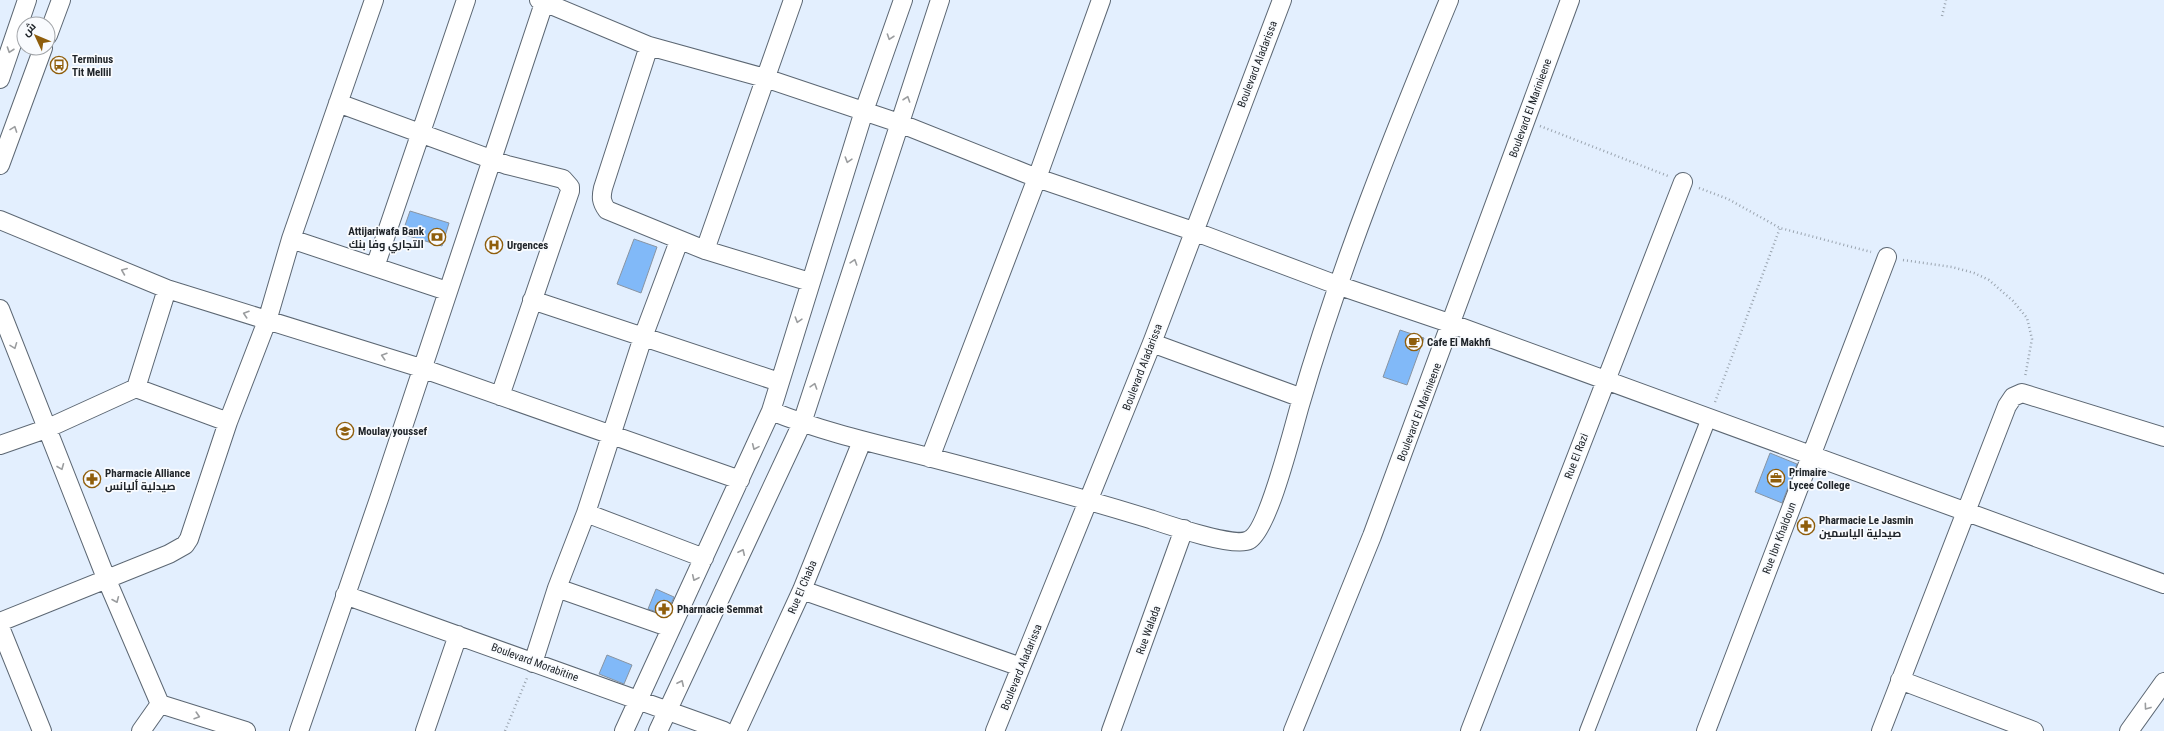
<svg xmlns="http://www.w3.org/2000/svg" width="2164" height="731" viewBox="0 0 2164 731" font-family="'Roboto Condensed',Cairo,sans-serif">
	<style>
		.building { fill: #81b9f8; stroke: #8894a2 }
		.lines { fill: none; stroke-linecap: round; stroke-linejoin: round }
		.pedestrian-casing { stroke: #5c6773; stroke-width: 16 }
		.minor-casing { stroke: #5c6773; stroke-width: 20 }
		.path { stroke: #9aa4af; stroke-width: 2.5; stroke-dasharray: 1 3; stroke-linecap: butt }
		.pedestrian { stroke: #fff; stroke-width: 14 }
		.minor { stroke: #fff; stroke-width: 18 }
		.oneway { stroke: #9b9d9f }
		.labels { text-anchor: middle; stroke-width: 3.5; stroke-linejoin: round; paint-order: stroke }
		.poi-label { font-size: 11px; font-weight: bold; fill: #20252a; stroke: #f9fbfe; text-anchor: start }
		.street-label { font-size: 11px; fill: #20252a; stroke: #f9fbfe }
	</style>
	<rect width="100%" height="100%" fill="#e3effe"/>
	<path class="building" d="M410,211l39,12 -7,23 -40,-12z
		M634,239l23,8 -16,46 -24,-9z
		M1400,330l24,8 -17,47 -24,-8z
		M1770,453l27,11 -15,39 -27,-11z
		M656,589l18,8 -8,18 -18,-6z
		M607,655l25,10 -8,19 -25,-10z"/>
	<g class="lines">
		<defs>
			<path id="pedestrian" d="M1587,731l122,-313"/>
			<path id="minor" d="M539,0l110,46 116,32 134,45 138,55 156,53 144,54 115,39 712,260
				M48,35l13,-35
				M649,46l-46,142c-2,9 -2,14 4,22l98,40 105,32
				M0,79l27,-79
				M338,103l169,62 56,14 7,8v4l-70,205
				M0,165l43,-117
				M0,220l167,69 254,79 319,112
				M291,239l156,52
				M705,250l88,-250
				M375,267l91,-267
				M532,300l247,82
				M0,309l106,269 54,126 86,27
				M1152,343l150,55
				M136,388l31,-99
				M771,411c52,21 106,33 161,47 73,19 146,39 218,61 18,6 85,29 99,21 19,-9 44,-111 51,-135 40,-138 94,-272 149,-405
				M0,445l46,-16 90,-41 92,34
				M930,458l107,-280 64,-178
				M586,513l118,45
				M557,588l114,40
				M802,590l219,77
				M345,595l379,136
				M0,622l169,-68 16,-9 4,-6 39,-117 39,-101 24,-82 83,-239
				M0,627l42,104
				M533,663l24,-75 29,-75 57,-176 36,-96
				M1900,680l134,51
				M141,731l19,-27
				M299,731l81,-235 165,-496
				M425,731l33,-96
				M624,731l147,-320 93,-300 39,-111
				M658,731l144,-308 138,-423
				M737,731l65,-141 60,-149
				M995,731l157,-388 130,-343
				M1111,731l73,-202
				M1293,731l79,-195 198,-536
				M1470,731l213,-549
				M1706,731l181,-474
				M1881,731l126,-325 6,-9 9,-4 142,44
				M2129,731l35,-49"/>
		</defs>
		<use href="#pedestrian" class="pedestrian-casing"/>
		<use href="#minor" class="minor-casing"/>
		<path class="path" d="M1942,16l4,-16
			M1540,126l128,50
			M1699,188l29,11 52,29 91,24
			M1903,260l49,7 22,6 15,7 24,21 14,17 5,21 -7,38
			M1715,402l65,-174
			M505,731l22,-53"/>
		<use href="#pedestrian" class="pedestrian"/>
		<use href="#minor" class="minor"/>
	</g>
	<defs><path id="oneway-chevron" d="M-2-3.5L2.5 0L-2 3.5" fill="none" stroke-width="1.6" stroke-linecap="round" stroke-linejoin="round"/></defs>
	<g class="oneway">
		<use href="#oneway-chevron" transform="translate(890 37) rotate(109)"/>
		<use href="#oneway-chevron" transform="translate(10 50) rotate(109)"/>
		<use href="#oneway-chevron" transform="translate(907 99) rotate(-71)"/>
		<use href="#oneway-chevron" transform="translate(14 129) rotate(-70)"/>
		<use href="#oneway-chevron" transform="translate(848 160) rotate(107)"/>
		<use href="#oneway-chevron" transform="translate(854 262) rotate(-72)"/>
		<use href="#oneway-chevron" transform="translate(124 271) rotate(-158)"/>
		<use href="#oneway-chevron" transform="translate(246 314) rotate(-162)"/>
		<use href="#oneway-chevron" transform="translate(798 320) rotate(107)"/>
		<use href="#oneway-chevron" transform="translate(14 346) rotate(69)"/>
		<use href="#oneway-chevron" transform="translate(384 356) rotate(-163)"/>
		<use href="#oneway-chevron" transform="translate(814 386) rotate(-72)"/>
		<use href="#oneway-chevron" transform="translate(755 447) rotate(114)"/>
		<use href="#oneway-chevron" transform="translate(61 467) rotate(68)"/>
		<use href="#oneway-chevron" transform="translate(742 552) rotate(-65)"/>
		<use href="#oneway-chevron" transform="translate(695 578) rotate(115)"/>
		<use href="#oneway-chevron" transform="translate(116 600) rotate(67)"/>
		<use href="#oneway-chevron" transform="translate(681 683) rotate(-65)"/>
		<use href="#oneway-chevron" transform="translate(2147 707) rotate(126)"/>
		<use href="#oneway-chevron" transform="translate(197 716) rotate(17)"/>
	</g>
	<defs>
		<symbol id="bus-ring" viewBox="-11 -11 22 22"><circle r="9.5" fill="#f9fbfe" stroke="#8f5e0c" stroke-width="1.5"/><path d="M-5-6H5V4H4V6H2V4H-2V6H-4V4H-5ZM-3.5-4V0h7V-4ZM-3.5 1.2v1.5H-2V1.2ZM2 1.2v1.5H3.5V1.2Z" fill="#8f5e0c"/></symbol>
		<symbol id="bank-ring" viewBox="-11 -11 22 22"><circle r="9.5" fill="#f9fbfe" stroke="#8f5e0c" stroke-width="1.5"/><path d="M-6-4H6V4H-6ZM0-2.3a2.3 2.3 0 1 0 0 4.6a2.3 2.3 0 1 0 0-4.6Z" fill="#8f5e0c"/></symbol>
		<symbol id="hospital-ring" viewBox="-11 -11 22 22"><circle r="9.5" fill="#f9fbfe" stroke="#8f5e0c" stroke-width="1.5"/><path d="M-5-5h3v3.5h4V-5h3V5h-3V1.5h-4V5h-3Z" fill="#8f5e0c"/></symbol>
		<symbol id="cafe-ring" viewBox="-11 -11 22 22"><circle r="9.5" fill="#f9fbfe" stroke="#8f5e0c" stroke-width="1.5"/><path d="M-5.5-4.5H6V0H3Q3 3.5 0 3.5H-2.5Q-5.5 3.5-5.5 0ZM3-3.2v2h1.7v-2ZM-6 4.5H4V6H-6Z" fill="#8f5e0c"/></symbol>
		<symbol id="school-ring" viewBox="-11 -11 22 22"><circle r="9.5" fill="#f9fbfe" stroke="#8f5e0c" stroke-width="1.5"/><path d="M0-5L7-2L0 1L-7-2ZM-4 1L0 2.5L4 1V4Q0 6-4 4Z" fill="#8f5e0c"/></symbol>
		<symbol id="office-ring" viewBox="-11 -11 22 22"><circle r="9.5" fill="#f9fbfe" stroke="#8f5e0c" stroke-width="1.5"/><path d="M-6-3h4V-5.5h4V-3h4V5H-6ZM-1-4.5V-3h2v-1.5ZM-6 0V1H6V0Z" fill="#8f5e0c"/></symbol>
		<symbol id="pharmacy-ring" viewBox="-11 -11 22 22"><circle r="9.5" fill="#f9fbfe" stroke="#8f5e0c" stroke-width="1.5"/><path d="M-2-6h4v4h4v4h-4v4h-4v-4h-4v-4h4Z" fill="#8f5e0c"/></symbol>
	</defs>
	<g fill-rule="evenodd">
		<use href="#bus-ring" x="49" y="55" width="20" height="20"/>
		<use href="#bank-ring" x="427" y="227" width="20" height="20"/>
		<use href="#hospital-ring" x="484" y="235" width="20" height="20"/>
		<use href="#cafe-ring" x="1404" y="332" width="20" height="20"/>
		<use href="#school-ring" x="335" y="421" width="20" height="20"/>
		<use href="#office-ring" x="1766" y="468" width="20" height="20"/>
		<use href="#pharmacy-ring" x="82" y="469" width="20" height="20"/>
		<use href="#pharmacy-ring" x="1796" y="516" width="20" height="20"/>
		<use href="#pharmacy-ring" x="654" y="599" width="20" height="20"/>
	</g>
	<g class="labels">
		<g class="poi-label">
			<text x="72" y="63">Terminus<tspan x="72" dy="13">Tit Mellil</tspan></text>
			<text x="424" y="235" text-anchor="end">Attijariwafa Bank<tspan x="424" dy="13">التجاري وفا بنك</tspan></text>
			<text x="507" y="249">Urgences</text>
			<text x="1427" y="346">Cafe El Makhfi</text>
			<text x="358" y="435">Moulay youssef</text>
			<text x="1789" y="476">Primaire<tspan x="1789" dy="13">Lycee College</tspan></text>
			<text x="105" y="477">Pharmacie Alliance<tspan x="105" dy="13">صيدلية أليانس</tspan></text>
			<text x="1819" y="524">Pharmacie Le Jasmin<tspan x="1819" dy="13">صيدلية الياسمين</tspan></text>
			<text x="677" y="613">Pharmacie Semmat</text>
		</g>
		<g class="street-label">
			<text transform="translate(1257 64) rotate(-69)" y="4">Boulevard Aladarissa</text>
			<text transform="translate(1530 108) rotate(-70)" y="4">Boulevard El Marinieene</text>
			<text transform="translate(1142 367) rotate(-69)" y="4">Boulevard Aladarissa</text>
			<text transform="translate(1419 412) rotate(-69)" y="4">Boulevard El Marinieene</text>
			<text transform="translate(1576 456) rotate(-69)" y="4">Rue El Razi</text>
			<text transform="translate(1779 538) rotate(-69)" y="4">Rue Ibn Khaldoun</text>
			<text transform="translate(802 587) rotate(-67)" y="4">Rue El Chaba</text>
			<text transform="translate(1148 630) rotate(-70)" y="4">Rue Walada</text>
			<text transform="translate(535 662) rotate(20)" y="4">Boulevard Morabitine</text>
			<text transform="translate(1021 667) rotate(-68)" y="4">Boulevard Aladarissa</text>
		</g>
	</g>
	<g transform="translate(36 36) rotate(314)"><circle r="19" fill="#f9fbfe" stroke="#a2a5a9"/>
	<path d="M0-3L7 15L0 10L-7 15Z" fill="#8f5e0c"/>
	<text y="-6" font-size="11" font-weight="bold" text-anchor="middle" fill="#20252a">ش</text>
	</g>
</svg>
